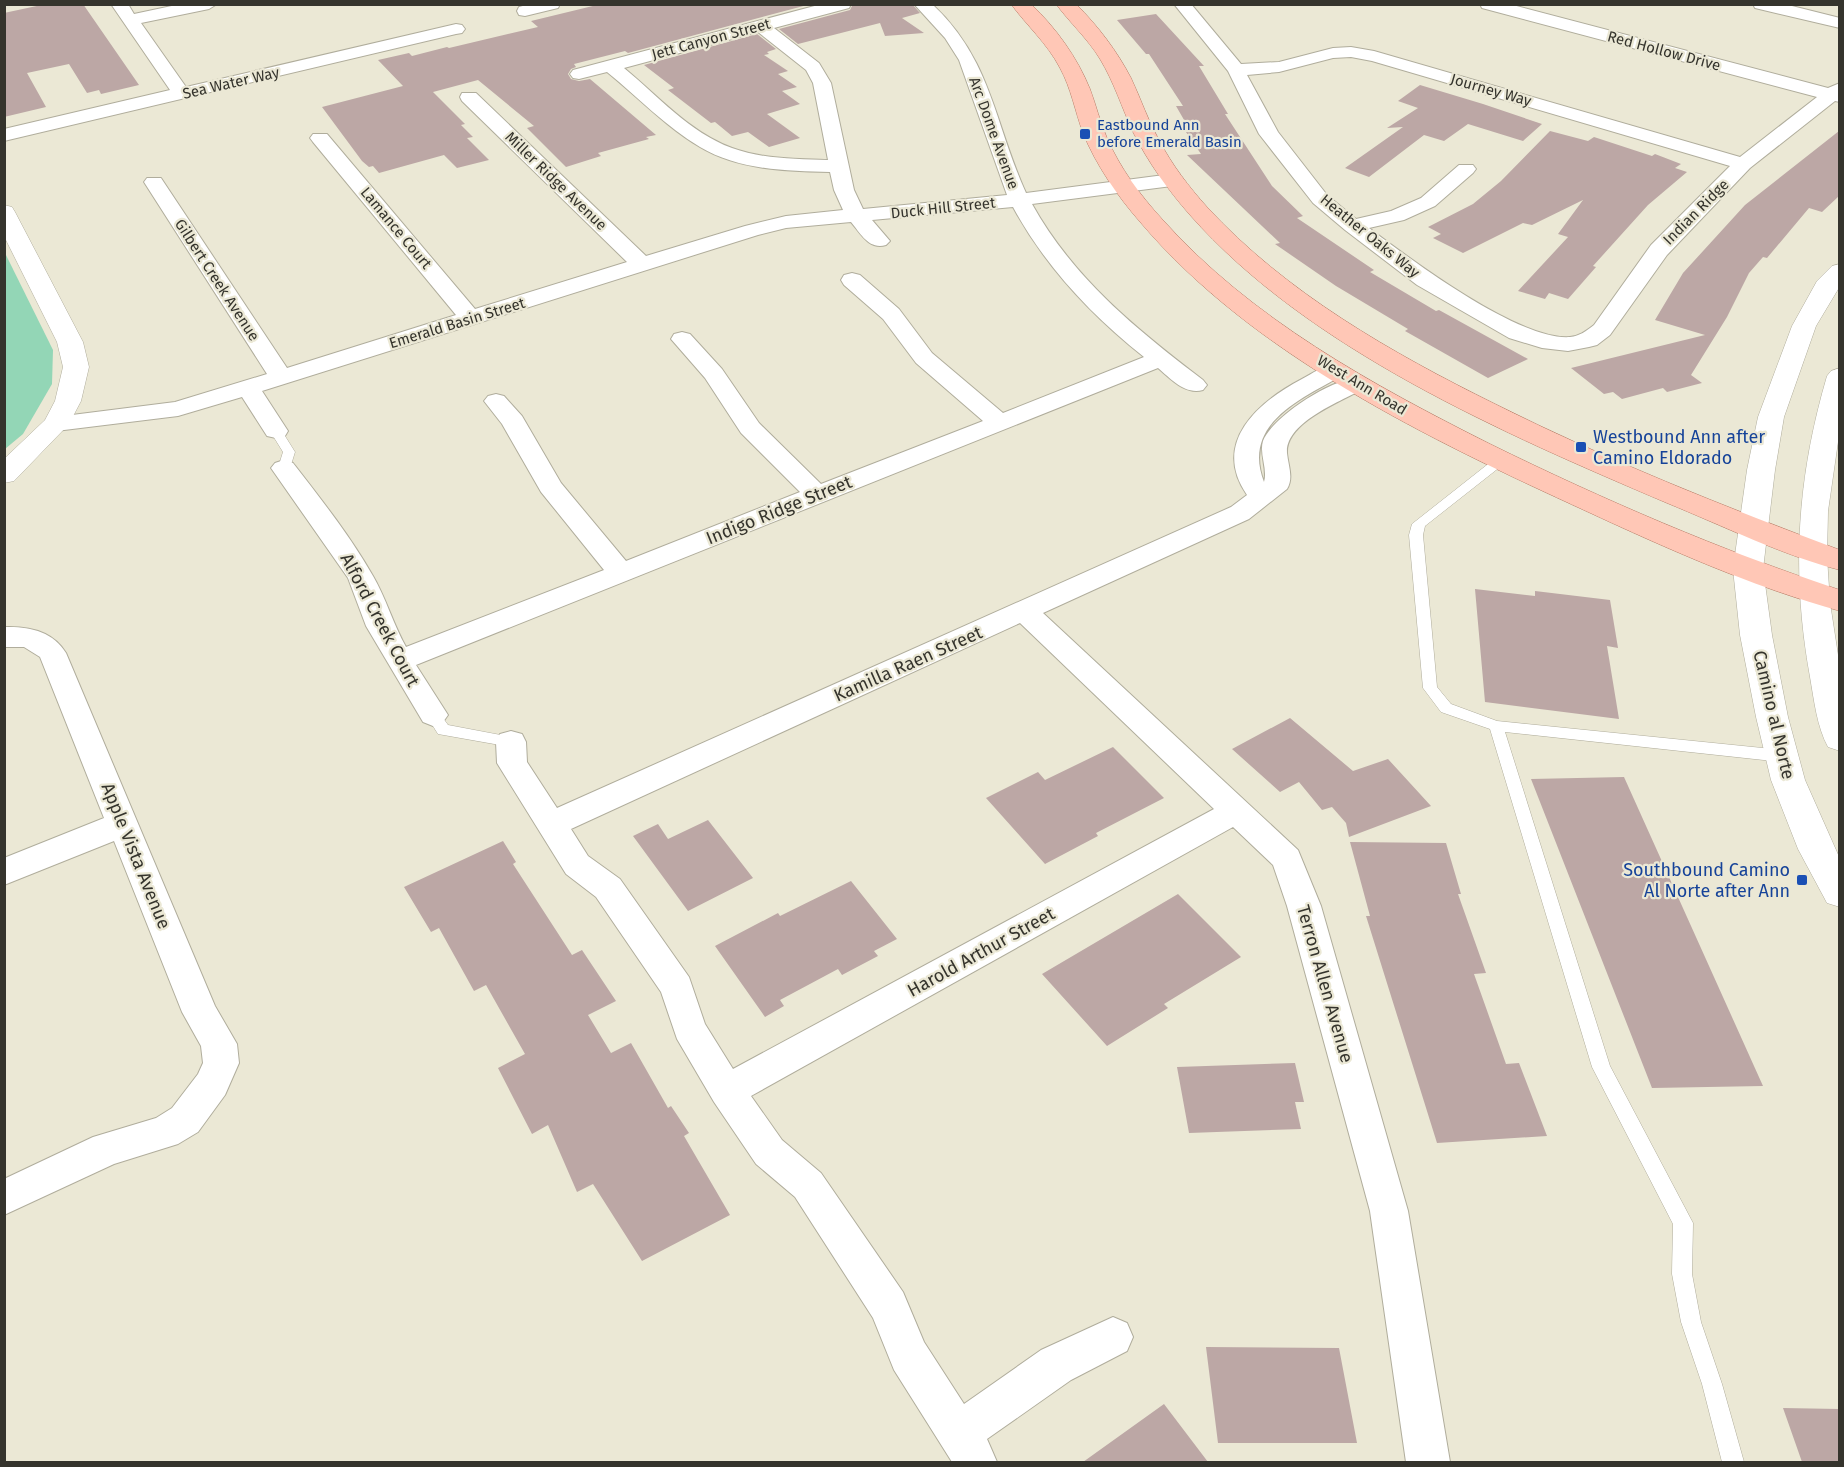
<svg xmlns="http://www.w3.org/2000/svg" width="1844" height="1467" viewBox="0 0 1844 1467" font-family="'Fira Sans',sans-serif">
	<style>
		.green { fill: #93d6b6 }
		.building { fill: #bca7a5 }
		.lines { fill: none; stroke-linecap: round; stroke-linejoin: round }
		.lane-casing { stroke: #b0ad9c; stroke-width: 1 }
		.street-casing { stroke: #b0ad9c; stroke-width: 2 }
		.secondary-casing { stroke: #b0ad9c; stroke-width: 1 }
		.primary-casing { stroke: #b87c67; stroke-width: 1 }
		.lane { fill: #fff; fill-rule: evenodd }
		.street { fill: #fff; fill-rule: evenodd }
		.secondary { fill: #fff; fill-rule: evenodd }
		.primary { fill: #ffc7b6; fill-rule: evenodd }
		.transit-dot { fill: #1a4fb4; stroke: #ebe8d5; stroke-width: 2 }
		.labels { text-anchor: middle; stroke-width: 4.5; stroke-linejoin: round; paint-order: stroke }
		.far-street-label { font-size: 15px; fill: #35342d; stroke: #ebe8d5 }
		.far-transit-label { font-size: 15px; fill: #164399; stroke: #ebe8d5; text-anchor: start }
		.transit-label { font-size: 18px; fill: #164399; stroke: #ebe8d5; text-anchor: start }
		.street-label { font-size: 18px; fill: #35342d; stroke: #ebe8d5 }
	</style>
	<rect width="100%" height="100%" fill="#ebe8d5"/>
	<path class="green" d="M4,251l49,99 -1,34 -29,50 -18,15z"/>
	<path class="building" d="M46,4h37l56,81 -38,9 -2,-4 -12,3 -18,-29 -42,9 19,34 -42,10v-104z
		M601,4h210l-183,49 -3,-2 -51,13 2,3 -5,2 -3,5 3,5 8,2 11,-2 66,56 -10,2 3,2 -51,14 3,3 -35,11 -39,-39 7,-2 -56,-46 -45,12 32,32 -4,1 12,12 -6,1 22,22 -32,8 -13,-13 -65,18 -6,-7 -4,1 -7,-6 -40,-54 81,-21 -25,-26 31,-7 3,3 35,-9 2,1 89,-21 -7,-6z
		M853,4h59l8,9 -18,5 22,15 -39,3 -5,-13 -82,21 -19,-15 71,-19z
		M1156,14l48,52h-5l29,48h-3l47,72 31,30 -6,2 77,52 -4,2 66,39 3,-1 89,49 -40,19 -83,-47 3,-2 -72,-43 -61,-42 5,-1 -93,-88 14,-1 -15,-22h5l-15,-26h7l-34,-52h-3l-29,-34z
		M757,34l19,15 -9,3 2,2 -5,1 24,16 -10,3 19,13 -15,4 18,13 -33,10 33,24 -31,9 -21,-15 -16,4 -17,-14 -4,1 -43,-33 6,-2 -30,-23z
		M1420,85l63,19 59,20 -19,17 -55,-17 -24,17 -20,-6 -55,42 -24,-9 58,-41 -16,1 31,-20 -20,-7z
		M1550,131l38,10 6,-4 58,19 3,-2 26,10 -6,4 12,4 -39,33 -55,61 3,1 -28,32 -19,-6 -4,6 -27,-8 50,-54 -10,-3 25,-34 -51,25 -9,-2 -60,30 -30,-15 8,-4 -13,-7 45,-23 28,-23z
		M1839,131v65l-17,16 -13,-4 -42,50 -4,-1 -14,16 -22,44 -36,58 11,8 -35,9 -4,-4 -41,11 -9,-7 -9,2 -33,-26 134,-33 -50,-15 28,-47 62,-68z
		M1475,589l60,7v-5l75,9 8,48 -11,-2 12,73 -134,-17z
		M1290,718l63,53 35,-12 43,47 -82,31 -3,-14 -14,-16 -10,3 -23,-28 -19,10 -48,-43z
		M1113,747l51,51 -68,35 2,3 -53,28 -59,-66 52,-26 7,8z
		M1624,777l139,309 -111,2 -121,-309z
		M708,820l45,58 -65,33 -55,-75 25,-12 10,15z
		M503,841l13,21 -3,2 59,91 10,-5 34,51 -28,14 23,38 20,-10 37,65 3,-2 18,27 -5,3 46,79 -88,46 -49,-77 -16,8 -29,-67 -16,9 -34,-66 27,-14 -39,-69 -12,6 -35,-63 -8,4 -27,-45z
		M1350,842l96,1 15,51h-3l28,79 -12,1 32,90 13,-1 28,73 -110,7 -71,-227h4z
		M851,881l46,58 -23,12 4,5 -36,19 -4,-6 -58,31 4,6 -19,11 -50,-71 63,-33 2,3z
		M1178,894l63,63 -77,47 4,4 -61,38 -65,-72z
		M1295,1063l9,39h-9l6,27 -112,4 -12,-66z
		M1206,1347l133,1 18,95h-139z
		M1164,1404l44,58h-125z
		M1783,1408l56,1v53h-37z"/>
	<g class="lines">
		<defs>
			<path id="lane" d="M276,427l4,1 15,24 -5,16 -6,4 -6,-4 5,-16 -13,-21z
				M1501,456l4,1 2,3 -2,3 -80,63 -2,9 14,152 14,17 46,17 285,29 5,2 3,4 -3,4 -5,2 -277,-30 105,334 83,157 -1,51 9,48 21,62 22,78h-22l-20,-78 -21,-62 -9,-48 1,-50 -81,-157 -102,-338 -49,-17 -18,-24 -14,-153 3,-11 85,-67z
				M433,710l5,1 10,14 63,12 5,1 3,4 -3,4 -5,1 -73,-13 -12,-19z"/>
			<path id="street" d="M111,4h17l6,10 47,-10h36l-8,5 -68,14 45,64 270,-63 6,1 3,4 -3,4 -6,1 -452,107v-12l166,-39z
				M530,4h30l-2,4 -33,8 -6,-1 -2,-4 2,-4z
				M822,4h29l-2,4 -75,20 45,35 12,20 23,107 9,19 144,-14 -48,-135 -14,-22 -31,-34h18c60,56 62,119 94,189l146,-19 7,2 3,4 -3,4 -7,2 -140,18c41,74 105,126 171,176l4,5 -4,5c-18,5 -32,-11 -45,-22l-742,297 32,50 -5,7 -10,4 -10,-4 -57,-96 -18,-48 -77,-110 4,-5 9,-3 9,3c28,36 57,73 80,113 13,22 20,48 33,71l198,-77 -63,-78 -39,-68 -18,-23 4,-5 8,-2 8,2 18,20 39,67 65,78 174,-69 -59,-59 -36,-55 -34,-39 3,-5 8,-2 8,2 32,35 37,54 62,61 162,-63 -67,-58 -33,-44 -39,-34 -3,-5 3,-5 8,-2 8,2 39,34 33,44 71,60 141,-56c-53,-42 -99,-91 -131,-150l-141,13 18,21 -4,4c-17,5 -25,-11 -35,-23l-65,6 -28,7 -496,156 26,40 -3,5 -9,2 -9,-2 -25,-39 -64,19 -122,15 -9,-2 -3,-5 3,-5 9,-2 119,-15 92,-28 -123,-192 3,-4h14l126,190 169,-53 -143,-173 -3,-4 3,-4h14l148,175 152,-47 -165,-161 -2,-4 2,-4h14l170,163 99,-30 41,-10 57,-6 -9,-20 -4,-18c-43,-1 -92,-2 -130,-25 -34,-20 -62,-50 -93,-75l-28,7 -6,-1 -3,-4 3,-4zM758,32l48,38 7,13 15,77c-32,-1 -66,-1 -96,-12 -42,-15 -75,-53 -108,-80z
				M1174,4h17l50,60 38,-2 54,-14 18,-1 23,4 366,106 77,-60 -335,-89 -2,-4h29l319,84 12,-5v19l-5,-1 -85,67 -83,87 -57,80 -13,10 -8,2 -21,4 -26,-3 -33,-10 -92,-53 -72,-55 -32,-27 -54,-69 -31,-63zM1351,57l21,4 358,105 -79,79 -57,80c-8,6 -14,11 -24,12 -51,4 -160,-78 -201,-109l35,-8 31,-14 38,-33 3,-4 -3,-4h-14l-38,33 -30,13 -35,8 -29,-24 -49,-63 -31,-57 32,-3 54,-14z
				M1753,4h31l56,14v10l-85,-20z
				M1335,363l8,2 4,5 -4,5c-40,23 -102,48 -79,107 4,-13 -5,-28 -1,-41 9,-25 78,-69 102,-63l4,5 -4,5c-23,13 -80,34 -78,65 1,12 7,25 0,36l-38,30 -206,94 255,237 23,56 87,305 42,251h-44l-36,-251 -83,-305 -14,-41 -40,-38 -482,269 31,44 39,33 82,119 21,50 40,62 77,-54 72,-33 14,6 6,14 -6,14 -56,29 -84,59 10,23h-45l-58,-92 -21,-52 -78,-121 -39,-33 -42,-62 -37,-63 -16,-47 -65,-95 -30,-23 -69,-111 -1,-21 4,-8 11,-3 11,3 4,8 1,20 30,46 674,-301 16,-12c-36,-52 11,-93 55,-116 11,-6 21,-13 33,-16zM1020,623l194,186 -481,260 -28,-45 -16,-47 -69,-98 -32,-23 -17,-27z
				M4,627c24,-1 49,4 62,26l149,353 22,38 2,19 -14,32 -27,37 -20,12 -64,20 -110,51v-36l89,-42 63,-19 16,-10 26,-34 5,-11 -2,-17 -19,-34 -68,-171 -110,44v-27l100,-40 -64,-161 -16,-10h-20z"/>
			<path id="secondary" d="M4,205l8,2 3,5 68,130 6,25 -8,34 -12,23 -55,57 -10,2v-24l41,-39 10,-19 8,-34 -6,-25 -53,-106z
				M1840,264v22l-24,40 -32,91 -9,53 -12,99 9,66 16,82 17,63 35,79v48l-13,-4 -29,-54 -27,-69 -15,-63 -16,-82 -7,-66 14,-99 11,-53 34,-91 25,-45 15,-15z
				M1840,368v60l-12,83 -1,46 3,46 10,65v83l-12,-4c-11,-20 -14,-47 -18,-70 -19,-105 -13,-199 17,-301l4,-5z"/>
			<path id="primary" d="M1011,4h20c25,24 46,53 59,85 6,16 10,33 17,49 13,30 33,57 55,81 89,100 211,166 328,225 114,56 230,106 350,146v21c-87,-24 -172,-62 -254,-100 -155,-71 -333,-156 -445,-288 -23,-26 -45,-58 -58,-90 -8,-22 -12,-45 -23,-65 -13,-25 -33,-42 -49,-64z
				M1056,4h20c22,22 41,47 55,74 10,21 17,43 28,62 13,25 30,47 48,67 79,86 185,146 288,197 112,56 228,102 345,146v20c-56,-14 -119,-45 -173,-67 -162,-69 -359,-154 -477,-288 -22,-25 -42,-53 -57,-83 -11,-24 -19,-50 -33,-73 -12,-20 -30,-36 -44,-55z"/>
		</defs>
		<use href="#lane" class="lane-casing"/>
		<use href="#street" class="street-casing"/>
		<use href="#secondary" class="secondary-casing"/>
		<use href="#primary" class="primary-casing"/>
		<use href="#lane" class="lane"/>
		<use href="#street" class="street"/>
		<use href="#secondary" class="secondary"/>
		<use href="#primary" class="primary"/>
	</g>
	<g class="transit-dot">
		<rect x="1079" y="128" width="12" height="12" rx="3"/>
		<rect x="1575" y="441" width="12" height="12" rx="3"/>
		<rect x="1796" y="874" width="12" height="12" rx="3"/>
	</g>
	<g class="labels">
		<g class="far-street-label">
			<text transform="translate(711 39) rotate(-15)" y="5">Jett Canyon Street</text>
			<text transform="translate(1664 51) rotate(15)" y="5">Red Hollow Drive</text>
			<text transform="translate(231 83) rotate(-13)" y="5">Sea Water Way</text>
			<text transform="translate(1491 90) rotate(16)" y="5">Journey Way</text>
			<text transform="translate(994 133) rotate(70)" y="5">Arc Dome Avenue</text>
			<text transform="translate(556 181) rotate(44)" y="5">Miller Ridge Avenue</text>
			<text transform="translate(943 208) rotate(-6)" y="5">Duck Hill Street</text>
			<text transform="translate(1696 212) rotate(-45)" y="5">Indian Ridge</text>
			<text transform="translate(396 228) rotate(50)" y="5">Lamance Court</text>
			<text transform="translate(1370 236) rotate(39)" y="5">Heather Oaks Way</text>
			<text transform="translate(217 280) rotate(57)" y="5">Gilbert Creek Avenue</text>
			<text transform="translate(457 323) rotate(-17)" y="5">Emerald Basin Street</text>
			<text transform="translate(1362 385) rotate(31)" y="5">West Ann Road</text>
		</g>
		<g class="far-transit-label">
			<text x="1097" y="130">Eastbound Ann<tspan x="1097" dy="17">before Emerald Basin</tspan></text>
		</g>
		<g class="transit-label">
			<text x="1593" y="443">Westbound Ann after<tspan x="1593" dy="21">Camino Eldorado</tspan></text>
			<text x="1790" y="876" text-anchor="end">Southbound Camino<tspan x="1790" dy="21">Al Norte after Ann</tspan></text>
		</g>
		<g class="street-label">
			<text transform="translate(779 510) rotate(-22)" y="6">Indigo Ridge Street</text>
			<text transform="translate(380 620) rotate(62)" y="6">Alford Creek Court</text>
			<text transform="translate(908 664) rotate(-24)" y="6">Kamilla Raen Street</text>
			<text transform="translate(1774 715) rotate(77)" y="6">Camino al Norte</text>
			<text transform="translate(136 856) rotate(68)" y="6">Apple Vista Avenue</text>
			<text transform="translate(981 952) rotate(-29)" y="6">Harold Arthur Street</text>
			<text transform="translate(1325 984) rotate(74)" y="6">Terron Allen Avenue</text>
		</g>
	</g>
	<rect width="1844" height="1467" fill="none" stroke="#35342d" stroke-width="12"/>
</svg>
